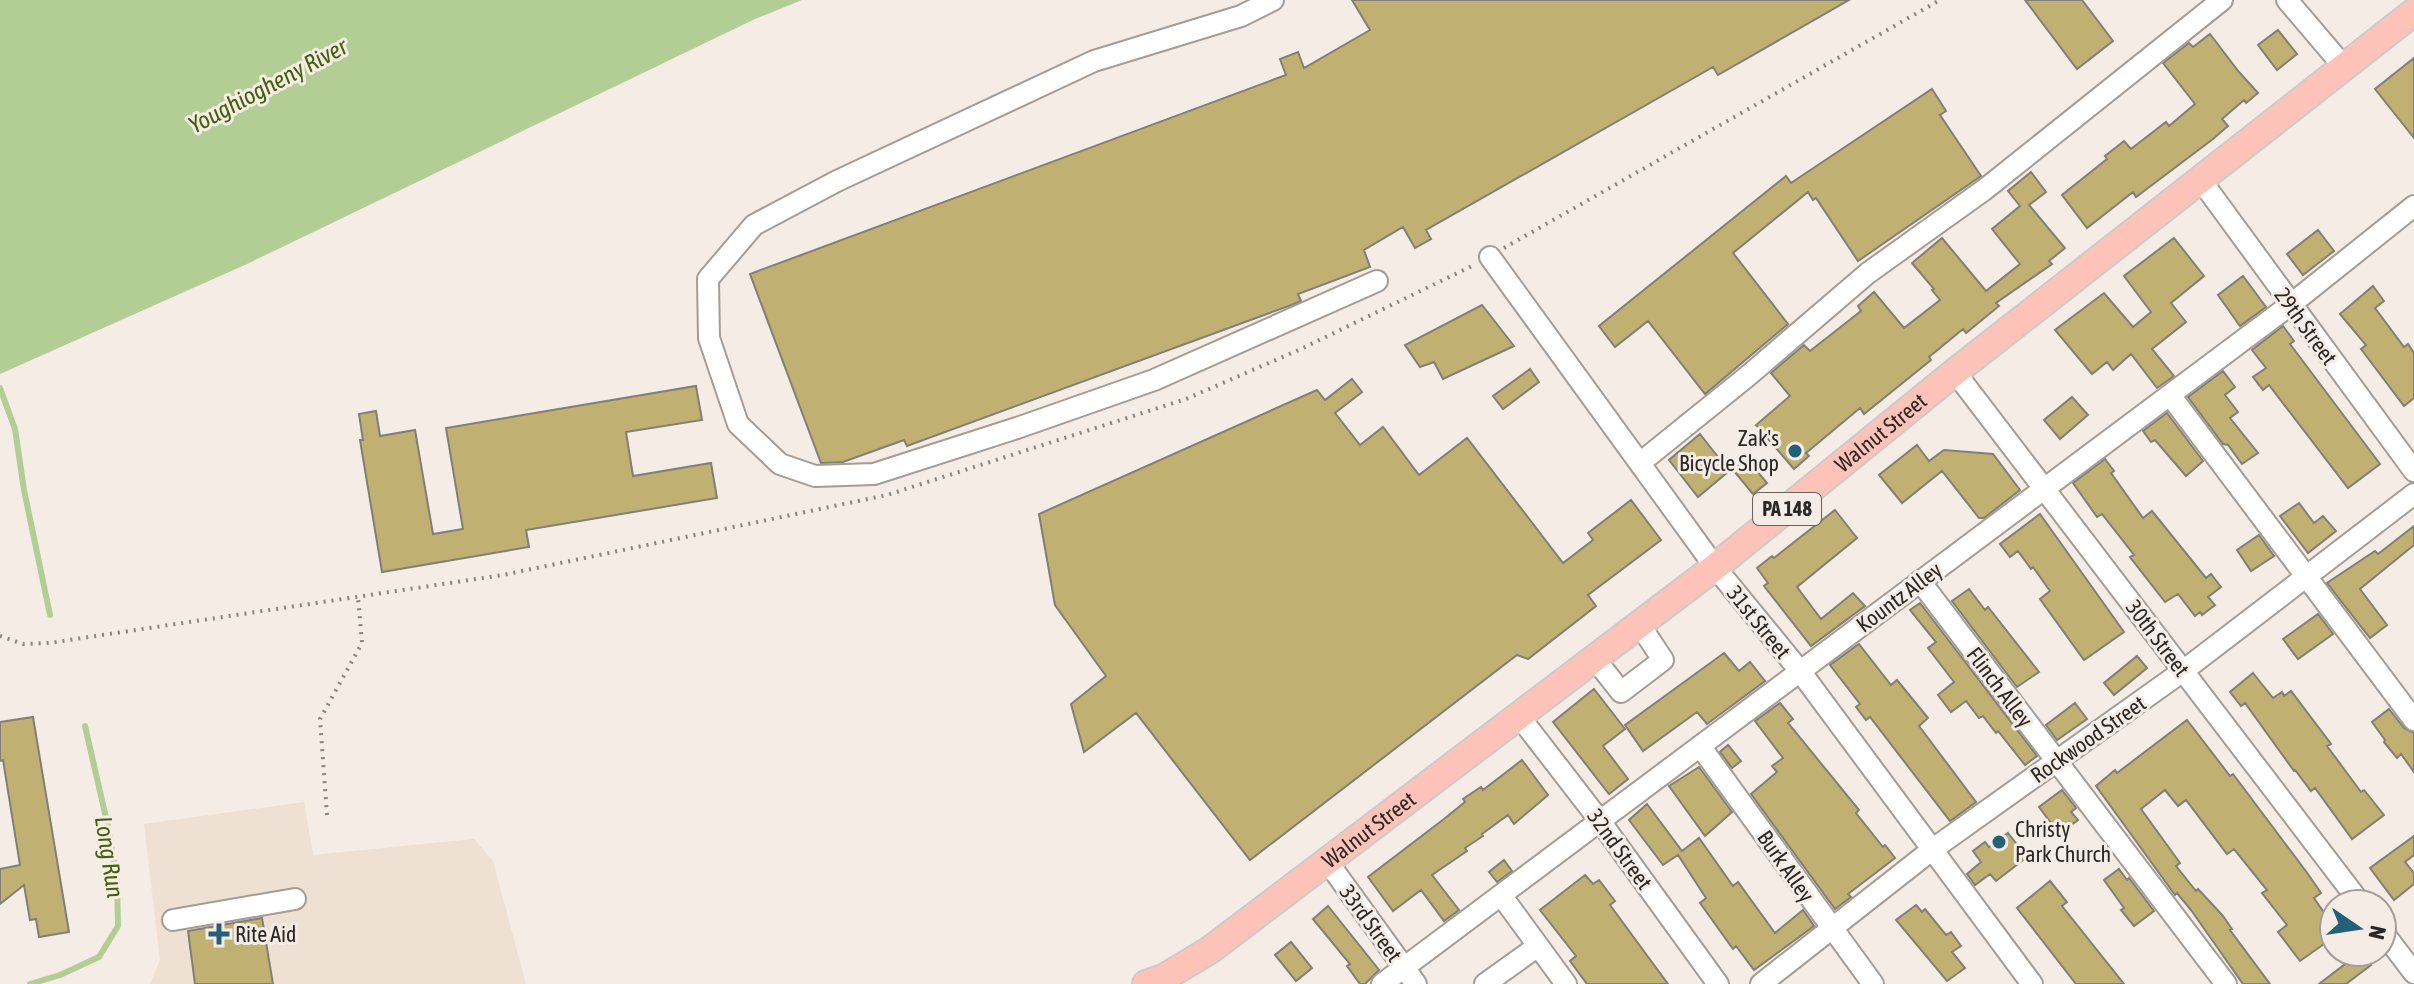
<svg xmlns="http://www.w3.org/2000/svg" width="2414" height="984" viewBox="0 0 2414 984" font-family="'Asap Condensed',sans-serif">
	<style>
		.built { fill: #eee0d3 }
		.water { fill: #b2ce94 }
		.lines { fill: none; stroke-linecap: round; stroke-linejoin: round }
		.stream { stroke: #b2ce94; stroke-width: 6 }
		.building { fill: #c0b172; stroke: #817f76; stroke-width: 2 }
		.minor-casing { stroke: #a49d96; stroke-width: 24 }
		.major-casing { stroke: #cccbcb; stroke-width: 30 }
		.path { stroke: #8a837f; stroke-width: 4; stroke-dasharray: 2 6; stroke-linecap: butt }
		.minor { stroke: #fff; stroke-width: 20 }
		.major { stroke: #fdc3b9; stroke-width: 26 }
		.poi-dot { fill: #246078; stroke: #f5ece5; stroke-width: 3 }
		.labels { text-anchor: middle; stroke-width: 6; stroke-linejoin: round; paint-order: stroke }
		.shield { fill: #f5ece5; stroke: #68625f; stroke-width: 2 }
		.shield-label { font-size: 20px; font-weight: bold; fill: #2b2725 }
		.street-label { font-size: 22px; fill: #2b2725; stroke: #f5ece5 }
		.poi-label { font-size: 22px; fill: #2b2725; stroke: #f5ece5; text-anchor: start }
		.water-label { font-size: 24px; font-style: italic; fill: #41610a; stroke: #f5ece5 }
	</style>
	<rect width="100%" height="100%" fill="#f5ece5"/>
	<path class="built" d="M304,802l9,53 161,-16 19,22 33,123h-376l10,-24 -16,-136z"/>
	<path class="water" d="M0,0h802l-47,19 -508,245 -247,110z"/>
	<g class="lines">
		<path class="stream" d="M0,388l15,41 9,61 26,125
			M30,984l30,-9 39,-18 19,-31 -1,-45 -10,-59 -22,-96"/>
	</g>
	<path class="building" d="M1352,0h497l-131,75 -5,-8 -287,163 5,9 -16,9 -12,-21 -39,23 6,17 -72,27 3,7 -7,3 -387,142 -3,-6 -61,22 -22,1 -71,-189 536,-199 -6,-16 18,-7 6,16 66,-38z
		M2025,0h57l31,41 -36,28z
		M2278,30l19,24 -20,16 -19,-25z
		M2210,34l29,38 19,21 -12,10 -2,-3 -22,19 6,7 -15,13 -77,58 -3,-5 -46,36 -25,-33 45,-36 -2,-3 19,-15 7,8 35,-27 3,4 26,-22 -32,-41 26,-20 4,4z
		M2414,58v80l-39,-49z
		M1932,89l14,22 -6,4 41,61 -123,85 -42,-63 -3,2 -5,-8 -75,61 55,71 -83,70 -57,-73 -33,26 -16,-21 187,-150 5,7z
		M2031,172l15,20 -17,13 36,43 -16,13 3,3 -56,39 3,3 -33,27 -3,-4 -34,28 2,3 -67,54 -4,-6 -54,45 3,3 -15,13 -38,-44 34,-29 -19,-23 33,-28 6,6 51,-40 -3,-5 16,-14 30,36 36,-28 -8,-10 2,-1 -22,-26 30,-25 44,53 34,-27 -28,-35 28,-23 -12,-15z
		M2318,230l16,21 -31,24 -16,-21z
		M2174,238l30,38 -33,27 15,19 -34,27 22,27 -17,12 -26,-34 -18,16 -6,-8 -15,12 -37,-44 49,-37 29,34 18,-15 -27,-36z
		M2243,276l23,31 -26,19 -22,-31z
		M2373,286l11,15 -9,7 29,39 4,-3 6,9v45l-10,8 -43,-57 5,-4 -26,-31z
		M1482,305l32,41 -71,33 -9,-17 -14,5 -15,-22z
		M2283,326l11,15 -4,3 90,120 -32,24 -79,-103 -6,5 -10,-13 13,-9 -14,-18z
		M1530,369l9,13 -36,27 -10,-13z
		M2223,371l12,16 -10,8 13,17 -8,6 28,35 -16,11 -14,-19 -5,-1 -35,-47z
		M1352,379l10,13 -27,21 25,32 23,-18 36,48 48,-37 96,125 30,-23 -5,-7 43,-33 30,40 -73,55 8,11 -68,53 -11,-4 -267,205 -114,-147 -52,39 -13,-48 35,-28 -51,-71 -16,-91 278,-124 8,10z
		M696,386l6,34 -76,12 7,44 78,-13 6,35 -191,32 3,17 -147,25 -22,-132h3l-4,-26 17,-3 4,25 35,-6 18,104 30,-5 -17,-101z
		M2072,397l16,18 -28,24 -16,-19z
		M2167,413l36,48 -17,15 -31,-36 -4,2 -8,-11z
		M1700,434l29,37 -31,26 -29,-37z
		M1917,445l12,16 15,-11 49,4 27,36 -36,28h-5l-37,-47 -40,32 -23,-28z
		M1747,459l20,24 -14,11 -20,-24z
		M2105,459l9,12 -3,2 32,45 9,-7 54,67 5,-4 10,13 -13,10 7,8 -13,10 -2,-3 -5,4 -17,-22 -13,8 -35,-45 4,-2 -32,-41 -5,3 -24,-34z
		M2299,503l15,20 9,-7 13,15 -28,22 -28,-37z
		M1835,510l22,28 -60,49 24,32 32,-26 12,13 -54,40 -47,-60 4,-3 -11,-15 15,-12 2,2z
		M2040,514l84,118 -40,28 -44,-61 10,-8 -17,-24 -2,2 -13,-18 -8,6 -10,-13z
		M2414,526v19l-54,44 27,36 -17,13 -43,-55 48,-32 3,3z
		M2259,535l15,21 -23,15 -14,-21z
		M1969,589l16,21 3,-3 51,65 -22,15 -65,-86z
		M1920,603l117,153 -12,9 -27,-34 -2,2 -13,-17 -4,2 -13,-17 -15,11 -13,-17 16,-13 -26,-34 8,-6 -26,-32z
		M2318,614l15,20 -35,25 -15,-20z
		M1859,644l32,41 6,-5 31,38 -9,8 57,76 -26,19 -80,-104 -4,3 -10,-13 4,-3 -30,-39z
		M1724,653l15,18 11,-9 15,19 -58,43 -10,-12 -54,39 -18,-26z
		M2137,656l10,12 -33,27 -10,-12z
		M2253,673l20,25 9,-6 2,4 7,-5 40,53 -4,2 34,46 3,-2 20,25 -32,24 -37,-51 -4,3 -16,-21 -1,1 -49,-68 -4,3 -11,-14z
		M1594,689l31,40 -22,17 25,33 -19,15 -56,-72z
		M1780,703l13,16 -5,4 71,87 -3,3 27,34 2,-2 10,13 -47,36 3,3 -16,12 -84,-115 26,-22 -5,-6 11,-8 -28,-37z
		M2075,703l12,16 -30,21 -11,-15z
		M2389,709l15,19 10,5v39l-13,-18 -4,4 -13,-16 1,-2 -13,-18z
		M33,717l36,215 -30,5 -3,-18 -6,1 -6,-35 -24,19v-35l20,-4 -17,-105 -3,1v-39z
		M2187,720l43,56 3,-2 75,100 13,19 -7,5 20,29v10l-34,24 -22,-29 9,-7 -25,-32 5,-3 -33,-41 -7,5 -41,-54 -8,6 -13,-16 -24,19 39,54 -4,3 20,25 2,-2 25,27 9,13 -2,1 40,54h-27l-52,-74 -14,-17 -2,2 -79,-109 19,-16 2,3z
		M1728,745l13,16 -9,7 -12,-16z
		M1522,760l26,35 -34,29 -6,-9 -26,19 1,2 -18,12 2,3 -35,24 27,35 -15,11 -23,-31 -28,21 -25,-34 76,-58 21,-17 -2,-3 18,-12 2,3z
		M1699,767l33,45 -27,24 -36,-50z
		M2062,790l14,18 -5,4 7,8 -19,14 -20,-27z
		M1647,804l35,47 17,-13 34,48 5,-4 37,51 28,-23 11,16 -60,44 -18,-24 -3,3 -33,-46 6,-5 -28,-43 -15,10 -34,-45z
		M2008,833l19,24 -31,24 -6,-7 -15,11 -8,-11 14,-12 -8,-11 12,-9 4,5z
		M2414,836v19l-9,7 9,11v11l-20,16 -24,-32z
		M1504,860l8,11 -15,11 -8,-10z
		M2119,869l8,11 2,-2 25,33 -20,15 -13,-16 3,-2 -20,-28z
		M1585,875l8,9 6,-4 16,21 -5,4 58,79h-81l-17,-23 6,-5 -36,-46z
		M2050,881l17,21 -5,4 62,78h-48l-59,-76z
		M1916,905l6,7 3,-3 21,26 5,-3 10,14 -9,6 13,16 -18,13 -51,-61z
		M1328,906l51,64 -14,14h-5l-13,-18 3,-2 -37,-45z
		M262,918l11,66h-78l-7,-53z
		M1291,942l21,26 -16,13 -21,-26z
		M2361,952l10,13 -25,19h-27z"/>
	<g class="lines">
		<defs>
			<path id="minor" d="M1273,0l-32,16 -147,45 -257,120 -83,44 -46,54 1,59 29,86 42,40 35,12 59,-2 143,-46 137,-48 223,-99
				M2287,0l57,67
				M2200,179l214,292
				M1490,257l225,310 85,104 232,313
				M1955,372l406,532
				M2170,395l244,325
				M1640,463l109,-88 119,-102 116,-83 238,-190
				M1920,581l306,403
				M1595,659l26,33 42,-32 -23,-35
				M1519,716l81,105 118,163
				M1700,746l173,238
				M1327,861l89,123
				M1501,895l65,89
				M173,920l122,-21
				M2382,931l32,42
				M1382,984l908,-679 124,-99
				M1485,984l53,-38
				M1761,984l172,-135 250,-178 231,-177"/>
			<g id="major">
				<path id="s1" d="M1146,984l19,-7 45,-27 505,-383 240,-195 459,-360"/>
			</g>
		</defs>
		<use href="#minor" class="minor-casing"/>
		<use href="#major" class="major-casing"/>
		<path class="path" d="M1504,248l436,-248
			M0,636l23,8 26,-1 454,-68 384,-80 299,-96 115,-50 175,-85
			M327,815l-7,-96 42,-76 -4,-46"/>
		<use href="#minor" class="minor"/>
		<use href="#major" class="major"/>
	</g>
	<g class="poi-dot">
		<circle cx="1795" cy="451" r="8"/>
		<circle cx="1999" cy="842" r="8"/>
		<path d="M215 922h8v8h8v8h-8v8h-8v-8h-8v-8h8z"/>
	</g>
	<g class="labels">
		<rect class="shield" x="1753" y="493" width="68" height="32" rx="6"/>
		<g class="shield-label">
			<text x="1787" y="516">PA 148</text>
		</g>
		<g class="street-label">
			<text transform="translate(2306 326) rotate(54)" y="8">29th Street</text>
			<text dy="8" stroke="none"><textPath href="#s1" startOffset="920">Walnut Street</textPath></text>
			<text transform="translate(1899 597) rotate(-37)" y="8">Kountz Alley</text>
			<text transform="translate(1759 622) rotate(51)" y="8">31st Street</text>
			<text transform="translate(2158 638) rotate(53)" y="8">30th Street</text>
			<text transform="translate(2000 687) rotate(53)" y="8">Flinch Alley</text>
			<text transform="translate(2088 739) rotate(-35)" y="8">Rockwood Street</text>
			<text dy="8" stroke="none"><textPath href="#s1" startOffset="272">Walnut Street</textPath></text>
			<text transform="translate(1620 849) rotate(54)" y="8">32nd Street</text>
			<text transform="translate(1786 866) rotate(55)" y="8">Burk Alley</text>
			<text transform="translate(1371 923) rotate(54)" y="8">33rd Street</text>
		</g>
		<g class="poi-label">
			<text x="1779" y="446" text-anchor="end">Zak's<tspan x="1779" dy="25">Bicycle Shop</tspan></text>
			<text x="2015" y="837">Christy<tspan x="2015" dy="25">Park Church</tspan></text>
			<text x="235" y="942">Rite Aid</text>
		</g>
		<g class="water-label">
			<text transform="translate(268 86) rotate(-28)" y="8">Youghiogheny River</text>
			<text transform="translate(109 857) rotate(81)" y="8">Long Run</text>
		</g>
	</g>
	<g transform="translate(2358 928) rotate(103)"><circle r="38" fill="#f5ece5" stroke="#a49d98" stroke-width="2"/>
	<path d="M0-6L14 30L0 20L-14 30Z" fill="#246078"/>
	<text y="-12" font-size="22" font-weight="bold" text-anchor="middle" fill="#2b2725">N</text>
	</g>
</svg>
